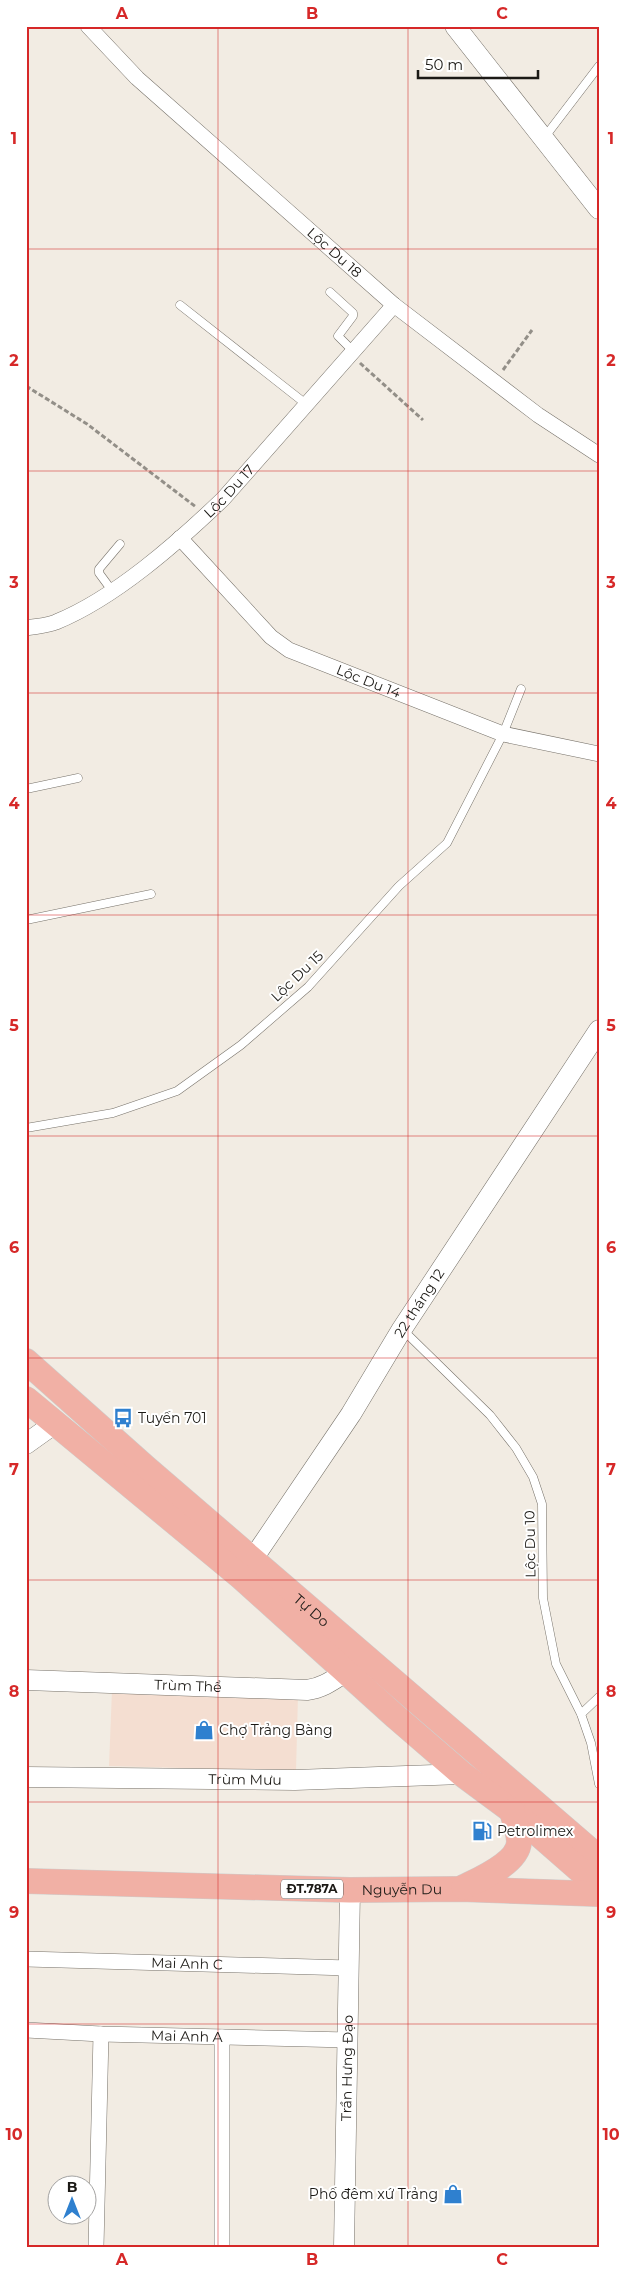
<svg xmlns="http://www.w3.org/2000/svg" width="625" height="2273" viewBox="0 0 625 2273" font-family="Montserrat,sans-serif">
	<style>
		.commercial { fill: #f4ded1 }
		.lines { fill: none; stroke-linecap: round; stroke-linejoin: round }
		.service-casing { stroke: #77726a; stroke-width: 9 }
		.minor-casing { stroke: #77726a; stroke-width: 16 }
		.tertiary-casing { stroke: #77726a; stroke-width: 21 }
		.primary-casing { stroke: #cdcdcc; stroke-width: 26 }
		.path { stroke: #938f88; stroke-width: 3; stroke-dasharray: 5 2.5; stroke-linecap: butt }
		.service { stroke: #fff; stroke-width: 8 }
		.minor { stroke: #fff; stroke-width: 15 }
		.tertiary { stroke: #fff; stroke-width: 20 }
		.primary { stroke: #f1b0a5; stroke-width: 25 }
		.grid { fill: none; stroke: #d62828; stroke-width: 1; stroke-opacity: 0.55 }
		.labels { text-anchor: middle; stroke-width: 4; stroke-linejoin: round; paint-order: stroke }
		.shield { fill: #fff; stroke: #605f5c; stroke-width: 1 }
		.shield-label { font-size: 12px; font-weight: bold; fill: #1c1a16 }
		.street-label { font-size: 14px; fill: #1c1a16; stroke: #fff }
		.poi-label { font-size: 14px; fill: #1c1a16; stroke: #fff; text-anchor: start }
		.neatline { fill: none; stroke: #d62828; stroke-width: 2 }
		.grid-label { font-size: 16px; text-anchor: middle; font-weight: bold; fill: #d62828 }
	</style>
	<rect width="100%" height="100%" fill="#f2ece3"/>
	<path class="commercial" d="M112,1690l186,5 -2,76 -187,-5z"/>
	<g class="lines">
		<defs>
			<path id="service" d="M544,138l55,-72
				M330,292l23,21v3l-15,20 15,15
				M180,305l126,99
				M113,592l-14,-19v-4l21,-25
				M26,789l52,-11
				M26,920l125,-26
				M26,1128l87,-15 64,-22 64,-46 67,-58 91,-101 48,-43 56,-109 18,-45
				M403,1330l87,85 26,33 17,29 9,27 1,94 13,66 25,50 10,29 8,41
				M581,1714l18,-17"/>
			<g id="minor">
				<path id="s1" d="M88,26l49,52 257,227 144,110 61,40"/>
				<path id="s2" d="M180,538l91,99 18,13 214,84 96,20"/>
				<path id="s3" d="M26,628c10,-2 21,-2 30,-6 59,-24 121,-79 167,-123l171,-194"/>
				<path id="s4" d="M26,1959l323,9"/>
				<path id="s5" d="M26,2030l75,4 247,6"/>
				<path d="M222,2037v210"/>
				<path d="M96,2247l5,-213"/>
			</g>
			<g id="tertiary">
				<path d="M455,26l144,183"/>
				<path d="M26,1444l28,-20"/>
				<path id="s6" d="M244,1572l107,-158 51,-85 197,-299"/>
				<path id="s7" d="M26,1680l281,10c16,-2 26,-10 40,-19"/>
				<path id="s8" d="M26,1777l269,3 167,-6"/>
				<path id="s9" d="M344,2247l6,-357"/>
			</g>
			<g id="primary">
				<path id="s10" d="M26,1361l119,106 454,391"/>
				<path d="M26,1399l215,178 155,140 66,57 50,37 87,76"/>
				<path id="s11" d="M26,1881l324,9 111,-1 138,5"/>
				<path d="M464,1887c16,-8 54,-24 55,-45 0,-10 -5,-21 -7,-31"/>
			</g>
		</defs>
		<use href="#service" class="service-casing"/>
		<use href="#minor" class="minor-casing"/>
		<use href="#tertiary" class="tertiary-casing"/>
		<use href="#primary" class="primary-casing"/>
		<path class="path" d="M360,363l63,57
			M503,370l29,-40
			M26,386l61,38 109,83"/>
		<use href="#service" class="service"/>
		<use href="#minor" class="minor"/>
		<use href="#tertiary" class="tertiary"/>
		<use href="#primary" class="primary"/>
	</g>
	<path class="grid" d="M218,26v2221M408,26v2221M26,249h573M26,471h573M26,693h573M26,915h573M26,1136h573M26,1358h573M26,1580h573M26,1802h573M26,2024h573"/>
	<defs>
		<symbol id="bus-bare" viewBox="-9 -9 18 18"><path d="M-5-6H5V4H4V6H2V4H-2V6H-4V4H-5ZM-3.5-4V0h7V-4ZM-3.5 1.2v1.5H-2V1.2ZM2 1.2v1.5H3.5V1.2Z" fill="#2f80cf" stroke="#fff" stroke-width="2.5" paint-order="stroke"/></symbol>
		<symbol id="shop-bare" viewBox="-9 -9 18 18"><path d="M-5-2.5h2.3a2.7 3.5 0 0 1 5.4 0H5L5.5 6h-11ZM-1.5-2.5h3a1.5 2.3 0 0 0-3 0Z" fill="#2f80cf" stroke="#fff" stroke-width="2.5" paint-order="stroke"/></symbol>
		<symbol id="fuel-bare" viewBox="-9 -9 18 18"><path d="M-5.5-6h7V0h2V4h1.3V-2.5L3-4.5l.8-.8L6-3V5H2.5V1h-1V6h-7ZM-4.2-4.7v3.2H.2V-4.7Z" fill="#2f80cf" stroke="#fff" stroke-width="2.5" paint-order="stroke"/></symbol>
	</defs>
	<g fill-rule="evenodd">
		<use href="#bus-bare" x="109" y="1404" width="28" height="28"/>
		<use href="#shop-bare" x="190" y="1716" width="28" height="28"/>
		<use href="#fuel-bare" x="468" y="1817" width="28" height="28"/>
		<use href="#shop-bare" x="439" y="2180" width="28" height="28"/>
	</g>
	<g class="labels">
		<rect class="shield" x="281" y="1879.5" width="62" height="19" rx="4"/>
		<g class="shield-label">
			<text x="312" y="1893">ĐT.787A</text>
		</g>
		<g class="street-label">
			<text dy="5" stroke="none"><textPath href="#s1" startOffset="335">Lộc Du 18</textPath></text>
			<text dy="5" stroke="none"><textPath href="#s3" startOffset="249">Lộc Du 17</textPath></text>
			<text dy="5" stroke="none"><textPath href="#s2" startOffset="242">Lộc Du 14</textPath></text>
			<text transform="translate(297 976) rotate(-44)" y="5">Lộc Du 15</text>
			<text dy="5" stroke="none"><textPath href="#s6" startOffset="321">22 tháng 12</textPath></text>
			<text transform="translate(530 1544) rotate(-91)" y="5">Lộc Du 10</text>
			<text dy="5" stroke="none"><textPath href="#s10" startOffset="379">Tự Do</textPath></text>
			<text dy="5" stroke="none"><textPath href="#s7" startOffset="162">Trùm Thể</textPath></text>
			<text dy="5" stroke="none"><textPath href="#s8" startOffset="219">Trùm Mưu</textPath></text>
			<text dy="5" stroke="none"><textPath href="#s11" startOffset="376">Nguyễn Du</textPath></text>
			<text dy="5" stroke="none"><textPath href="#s4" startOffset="161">Mai Anh C</textPath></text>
			<text dy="5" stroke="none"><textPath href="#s5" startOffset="161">Mai Anh A</textPath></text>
			<text dy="5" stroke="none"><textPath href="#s9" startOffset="179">Trần Hưng Đạo</textPath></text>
		</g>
		<g class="poi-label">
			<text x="138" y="1423">Tuyến 701</text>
			<text x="219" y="1735">Chợ Trảng Bàng</text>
			<text x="497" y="1836">Petrolimex</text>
			<text x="438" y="2199" text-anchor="end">Phố đêm xứ Trảng</text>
		</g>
	</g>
	<rect width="625" height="2273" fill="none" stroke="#ffffff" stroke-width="55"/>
	<g transform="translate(72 2200)"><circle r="24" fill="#ffffff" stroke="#a4a3a2"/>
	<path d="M0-4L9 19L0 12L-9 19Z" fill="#2f80cf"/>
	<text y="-8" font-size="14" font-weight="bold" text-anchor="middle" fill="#1c1a16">B</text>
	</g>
	<path d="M418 70v8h120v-8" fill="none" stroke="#1c1a16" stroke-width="2.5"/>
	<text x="425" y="70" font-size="15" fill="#1c1a16" stroke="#ffffff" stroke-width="4" paint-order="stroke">50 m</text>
	<rect x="28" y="28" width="570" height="2218" class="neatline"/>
	<g class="grid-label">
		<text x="122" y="19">A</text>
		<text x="312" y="19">B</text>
		<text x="502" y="19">C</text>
		<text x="14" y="144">1</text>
		<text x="611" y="144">1</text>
		<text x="14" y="366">2</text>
		<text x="611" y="366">2</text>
		<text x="14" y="588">3</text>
		<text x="611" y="588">3</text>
		<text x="14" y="809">4</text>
		<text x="611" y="809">4</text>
		<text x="14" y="1031">5</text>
		<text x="611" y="1031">5</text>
		<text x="14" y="1253">6</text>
		<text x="611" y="1253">6</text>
		<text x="14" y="1475">7</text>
		<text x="611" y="1475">7</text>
		<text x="14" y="1697">8</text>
		<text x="611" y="1697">8</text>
		<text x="14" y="1918">9</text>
		<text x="611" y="1918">9</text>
		<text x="14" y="2140">10</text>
		<text x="611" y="2140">10</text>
		<text x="122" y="2265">A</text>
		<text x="312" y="2265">B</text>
		<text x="502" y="2265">C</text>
	</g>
</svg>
